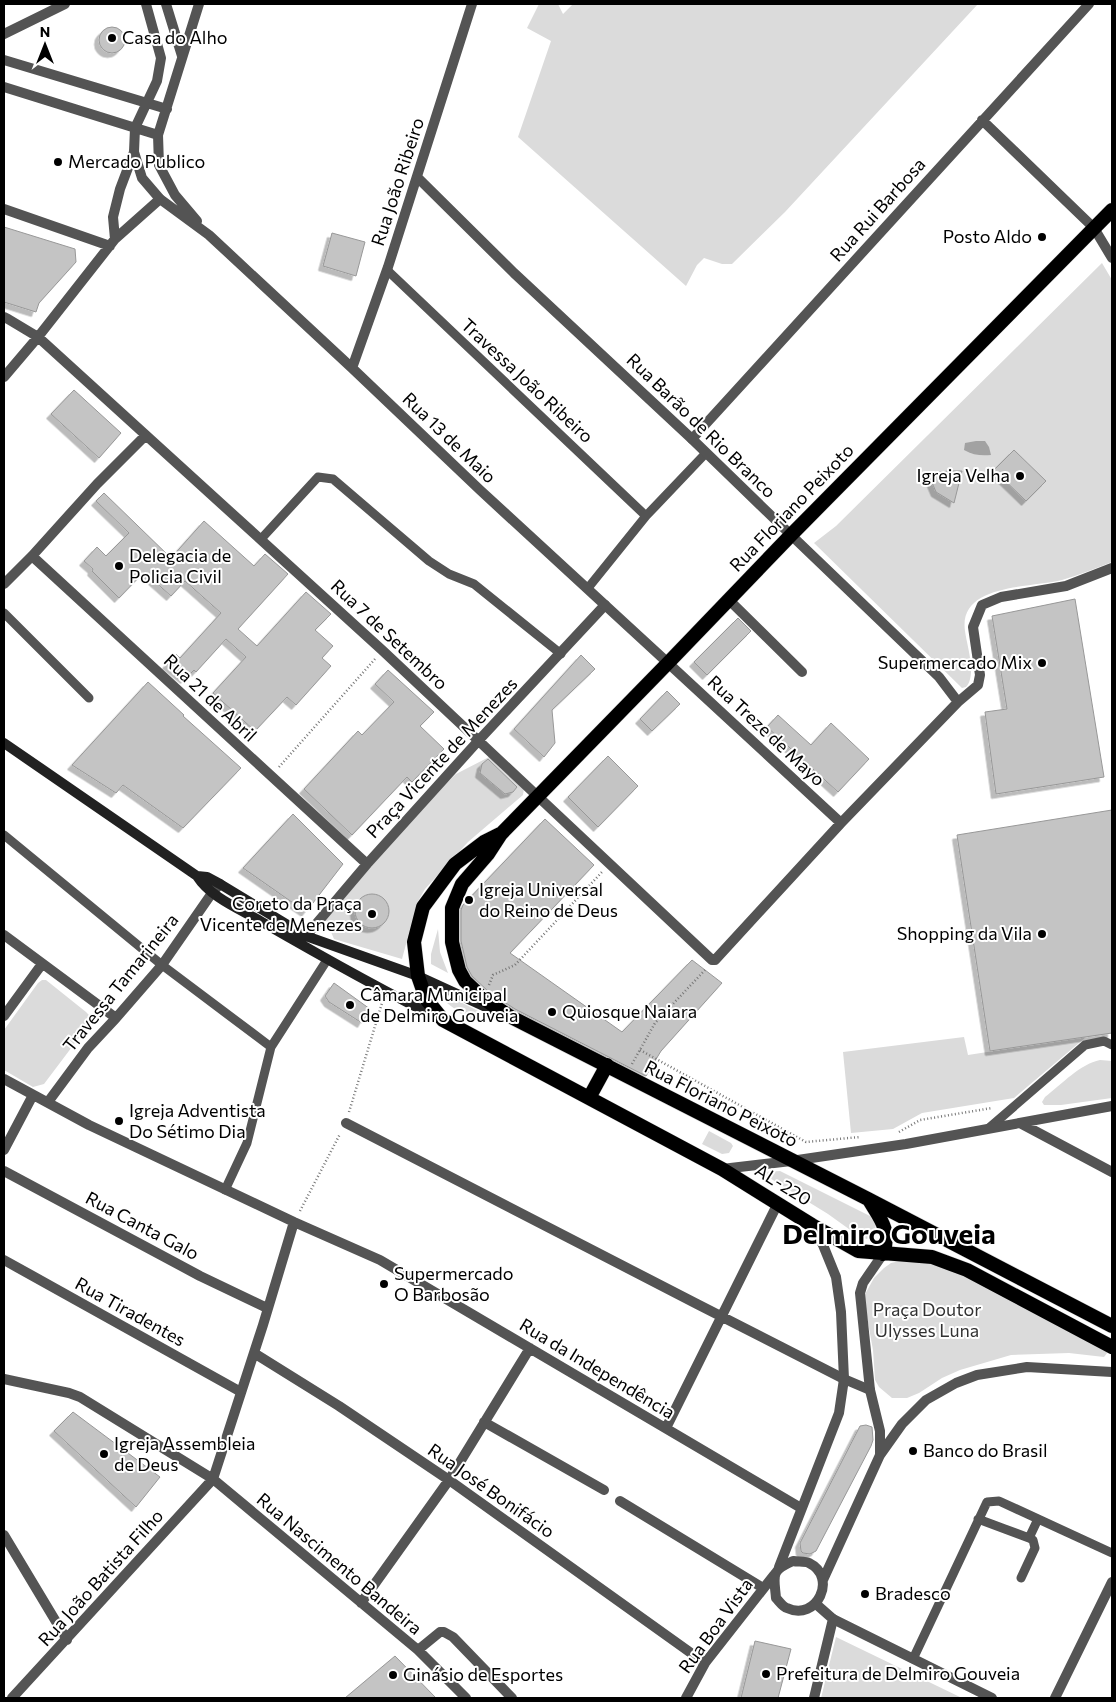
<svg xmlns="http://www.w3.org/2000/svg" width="1116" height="1702" viewBox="0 0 1116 1702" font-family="Commissioner,sans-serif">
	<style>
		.green { fill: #dbdbdb }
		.water { fill: #a2a2a2 }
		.building { fill: #c4c4c4; stroke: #989898; filter: url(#shadow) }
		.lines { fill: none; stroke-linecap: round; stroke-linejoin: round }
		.trunk-casing { stroke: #dbdbdb; stroke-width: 15 }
		.path { stroke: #767676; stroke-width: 2.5; stroke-dasharray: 1 2.5; stroke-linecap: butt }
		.service { stroke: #545454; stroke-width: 9 }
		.minor { stroke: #545454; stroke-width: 10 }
		.tertiary { stroke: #545454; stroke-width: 10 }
		.secondary { stroke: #212121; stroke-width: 10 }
		.trunk { stroke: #000; stroke-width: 14 }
		.poi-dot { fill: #000; stroke: #fff; stroke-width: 2 }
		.labels { text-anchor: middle; stroke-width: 4; stroke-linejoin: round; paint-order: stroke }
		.poi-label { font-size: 18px; fill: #000; stroke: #fff; text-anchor: start }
		.street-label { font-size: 18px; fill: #000; stroke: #fff }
		.park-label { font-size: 18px; fill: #323232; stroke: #fff }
		.town-label { font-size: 28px; font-weight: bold; fill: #000; stroke: #fff }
	</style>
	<defs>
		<filter id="shadow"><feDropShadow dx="-4.5" dy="4.5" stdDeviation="0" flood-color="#0004"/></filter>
	</defs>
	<rect width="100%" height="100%" fill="#fff"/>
	<path class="green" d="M539,4h19l5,10 10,-10h405l-193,208 -53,52h-10l-18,-6 -7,7 -11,21 -168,-149 33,-96 -24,-13z
		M1102,263l10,17v282c-16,6 -33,13 -50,18 -30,8 -104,3 -97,51 2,15 12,44 1,56l-4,1 -148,-145 22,-17z
		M491,756l33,32 -1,7 -55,47 -43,47 -8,14 -15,56 -68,-20 -8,-19 98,-116 32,-30z
		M438,929l2,23 8,21 -17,-9v-10z
		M42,980h4l40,32 3,3 1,8 -46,61 -11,3 -29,-17v-40l34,-47z
		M437,990l43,22 -7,11 -26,-20z
		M964,1037l4,18 118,-18 -72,61 -92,15 -29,16 -42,4 -8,-81z
		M1100,1060l12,1v37l-51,7h-17l-2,-3 3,-5c17,-13 35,-33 55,-37z
		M709,1131l22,12 2,3 -4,7 -7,1 -20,-10z
		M780,1171l92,46 4,6 -1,9 -8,7 -7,-2 -32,-23 -68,-42z
		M908,1259l42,8 158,85 -4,5 -35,-4 -58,2 -51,15 -18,8 -23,15 -12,5h-15l-13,-11 -4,-7 -2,-30 -8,-44 -1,-10 10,-18 10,-10 7,-5z
		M836,1637l126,61h-141z"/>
	<path class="water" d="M976,441h9l4,6 2,8c-10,1 -18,0 -27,-5l1,-7z"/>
	<path class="building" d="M99 40a13 13 0 1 1 26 0a13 13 0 1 1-26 0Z
		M4,227l71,22 1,13 -37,41 -3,9 -32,-10z
		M332,233l33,9 -9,34 -33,-10z
		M74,390l47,43 -22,25 -48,-44z
		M1014,450l32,31 -20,20 -32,-31z
		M949,471h13l-8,32 -18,-11 -8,-19z
		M104,493l67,65 33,-37 50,45 11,-12 23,20 -50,55 19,17 49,-54 25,22 -16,16 18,16 -11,12 9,8 -35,39 -9,-8 -32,34 -42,-38 33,-36 -20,-18 -30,33 -2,-2 -9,9 -18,-15 9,-10 4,4 41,-45 -36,-32 -14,15 -27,-24 -25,26 -27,-27 1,-2 -9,-8 13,-14 9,9 23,-23 -33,-32z
		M1075,599l29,178 -108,17 -11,-82 22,-3 -15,-93z
		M738,618l13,13 -44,44 -13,-13z
		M581,655l14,14 -43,41 3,33 -11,14 -30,-28z
		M388,670l46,42 -14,14 24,23 -32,33 -5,-5 -55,58 -48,-46 54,-58 4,4 32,-33 -19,-18z
		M148,682l36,33 -1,1 58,52 -58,60 -60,-43 -7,8 -44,-28z
		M667,691l13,13 -28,27 -12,-12z
		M778,715l33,30 20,-22 38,36 -31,33 -71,-65z
		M608,756l30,30 -40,41 -30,-30z
		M488,759l29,28 -4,5 -8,2 -25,-21 2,-9z
		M1112,810v223l-122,18 -33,-216z
		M293,814l50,50 -37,48 -63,-44z
		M545,819l49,46 -84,88 112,79 70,-72 30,23 -61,68 -15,25 -131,-67 -26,-17 -17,-16 -5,-9 -6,-26v-31l2,-5z
		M355 911a17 17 0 1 1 34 0a17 17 0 1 1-34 0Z
		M334,983l36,26 -8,14 -33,-21 -4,-6z
		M73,1412l87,65 -24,30 -82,-76z
		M860,1426l6,-1 6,2 1,13 -2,6 -55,105 -6,3 -7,-1 -2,-2 -1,-8z
		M755,1641l36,8 -13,49h-37z
		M395,1656l41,42h-91z"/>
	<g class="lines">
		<defs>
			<path id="trunk" d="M1112,210l-321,325 -123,128 -167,171 -13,20 -26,30 -10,24v34l7,28 6,11 19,18 27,18 357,182 244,127
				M500,834l-16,8 -29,22 -32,43 -9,35 4,34 8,23 17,21 279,149 90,56 46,26 74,6 35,13 145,77
				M589,1098l18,-33
				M869,1200c12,20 22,30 14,54"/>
		</defs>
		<use href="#trunk" class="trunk-casing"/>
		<path class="path" d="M279,767l96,-108
			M489,985l4,-10 22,-10 87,-93
			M640,1050l166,92 54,-5
			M632,1064l23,-41 50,-53
			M349,1112l33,-109
			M899,1132l21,-12 72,-12
			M300,1211l40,-77"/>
		<path class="service" d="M387,270l259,246
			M261,539l57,-62 15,2 96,82 20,13 25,10 87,70
			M588,588l58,-72 60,-63
			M4,613l85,85
			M4,835l158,130 109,82
			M989,1128l96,-83 19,-4 8,4
			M225,1190l22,-47 24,-96 56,-87
			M978,1519l51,19 9,-19
			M1021,1578l14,-30 -2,-8 -4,-2
			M913,1659l74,-157 12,-1 113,52"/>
		<path class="minor" d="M982,120l112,108 18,30
			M4,209l106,37
			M115,239l-2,-22 7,-28 14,-37
			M4,317l4,2 30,18 344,313 330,310h3l126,-137 117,-121 20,-17 2,-10 -7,-48 9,-22 19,-8 65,-11 46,-18
			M4,377l34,-40 77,-98 45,-40
			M692,439l397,-435
			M791,535l148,142 19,25
			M32,556l335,308
			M4,584l28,-28 65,-72 48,-48
			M729,600l73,72
			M668,663l173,160
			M4,935l112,83
			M306,936l61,-72 112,-124 126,-135
			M4,1016l38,-52
			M4,1079l85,46 205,97 86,38 421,248
			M48,1102l40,-54 28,-30 46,-53 50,-72 8,-9
			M346,1123l351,181 147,75 26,11
			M1020,1123l92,49
			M4,1150l29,-55
			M722,1169l69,-8 115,-17 206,-38
			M4,1171l196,105 67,32
			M4,1260l237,132
			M254,1353l85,53 110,74 256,183
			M4,1379l65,14 11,4 133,82 205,171 48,48
			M484,1422l120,68
			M666,1428l112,-225
			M620,1501l143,87
			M4,1535l63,105
			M361,1603l88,-123 81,-132
			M833,1619l159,79
			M418,1650l22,-18h4l9,5 59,61
			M12,1698l201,-219 50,-154 31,-103
			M686,1698l19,-35 69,-88
			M1055,1698l57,-116"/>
		<path class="tertiary" d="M146,4l15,54 -4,23 -22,47 -1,24 8,26 18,21 49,36 143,133 128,122 188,173
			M166,4l16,52
			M4,34l61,-30
			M4,60l163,49
			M4,87l154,48
			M417,177l97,96 178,166 99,96
			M197,221l-22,-26 -16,-30 -1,-30 41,-131
			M352,368l36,-101 84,-263
			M880,1455l22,-31 24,-24 30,-17 21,-8 50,-8 85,5
			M793,1561c5,1 12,0 16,2 29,14 8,59 -22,45 -4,-1 -8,-7 -11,-10 -2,-23 -6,-27 17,-37z
			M779,1567l60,-154 5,-34 -3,-67 -5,-35 -13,-32 -11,-19
			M823,1580l57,-125v-24l-10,-41 -10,-97 3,-10 20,-29
			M814,1698l19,-79 -17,-15"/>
		<path class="secondary" d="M4,743l193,133c14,22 43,33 65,46 59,34 117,67 178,97
			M197,876l10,1 13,7 86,52 112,40 72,33"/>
		<use href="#trunk" class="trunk"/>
	</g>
	<g class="poi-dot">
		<circle cx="112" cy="38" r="5"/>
		<circle cx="58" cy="162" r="5"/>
		<circle cx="1042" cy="237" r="5"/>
		<circle cx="1020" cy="476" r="5"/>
		<circle cx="119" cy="566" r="5"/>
		<circle cx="1042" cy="663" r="5"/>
		<circle cx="469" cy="900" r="5"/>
		<circle cx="372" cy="914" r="5"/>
		<circle cx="1042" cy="934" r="5"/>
		<circle cx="350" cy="1005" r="5"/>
		<circle cx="552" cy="1012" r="5"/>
		<circle cx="119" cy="1121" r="5"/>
		<circle cx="384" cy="1284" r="5"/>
		<circle cx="913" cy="1451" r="5"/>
		<circle cx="104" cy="1454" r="5"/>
		<circle cx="865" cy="1594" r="5"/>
		<circle cx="766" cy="1674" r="5"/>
		<circle cx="393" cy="1675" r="5"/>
	</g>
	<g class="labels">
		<g class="poi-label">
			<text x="122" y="44">Casa do Alho</text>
			<text x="68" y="168">Mercado Publico</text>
			<text x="1032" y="243" text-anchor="end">Posto Aldo</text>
			<text x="1010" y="482" text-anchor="end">Igreja Velha</text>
			<text x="129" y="562">Delegacia de<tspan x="129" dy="21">Policia Civil</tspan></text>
			<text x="1032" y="669" text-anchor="end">Supermercado Mix</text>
			<text x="479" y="896">Igreja Universal<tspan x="479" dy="21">do Reino de Deus</tspan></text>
			<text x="362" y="910" text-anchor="end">Coreto da Praça<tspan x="362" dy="21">Vicente de Menezes</tspan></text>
			<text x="1032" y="940" text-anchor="end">Shopping da Vila</text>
			<text x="360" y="1001">Câmara Municipal<tspan x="360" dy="21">de Delmiro Gouveia</tspan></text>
			<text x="562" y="1018">Quiosque Naiara</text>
			<text x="129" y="1117">Igreja Adventista<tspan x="129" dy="21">Do Sétimo Dia</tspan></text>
			<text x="394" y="1280">Supermercado<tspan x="394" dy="21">O Barbosão</tspan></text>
			<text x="114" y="1450">Igreja Assembleia<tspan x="114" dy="21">de Deus</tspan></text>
			<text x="923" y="1457">Banco do Brasil</text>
			<text x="875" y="1600">Bradesco</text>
			<text x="776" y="1680">Prefeitura de Delmiro Gouveia</text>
			<text x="403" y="1681">Ginásio de Esportes</text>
		</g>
		<g class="street-label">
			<text transform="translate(398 182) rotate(-72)" y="6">Rua João Ribeiro</text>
			<text transform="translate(878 210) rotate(-48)" y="6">Rua Rui Barbosa</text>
			<text transform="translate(527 381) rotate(43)" y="6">Travessa João Ribeiro</text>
			<text transform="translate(701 426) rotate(44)" y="6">Rua Barão de Rio Branco</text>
			<text transform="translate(449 438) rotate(44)" y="6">Rua 13 de Maio</text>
			<text transform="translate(792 508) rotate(-46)" y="6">Rua Floriano Peixoto</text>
			<text transform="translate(389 635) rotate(43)" y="6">Rua 7 de Setembro</text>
			<text transform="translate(210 698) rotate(43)" y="6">Rua 21 de Abril</text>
			<text transform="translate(766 731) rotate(43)" y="6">Rua Treze de Mayo</text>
			<text transform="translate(442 758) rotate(-47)" y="6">Praça Vicente de Menezes</text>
			<text transform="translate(121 983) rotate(-51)" y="6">Travessa Tamarineira</text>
			<text transform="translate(721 1104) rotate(27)" y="6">Rua Floriano Peixoto</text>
			<text transform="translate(783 1185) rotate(32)" y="6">AL-220</text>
			<text transform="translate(142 1226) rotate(28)" y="6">Rua Canta Galo</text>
			<text transform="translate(130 1312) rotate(29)" y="6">Rua Tiradentes</text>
			<text transform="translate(597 1369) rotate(31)" y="6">Rua da Independência</text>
			<text transform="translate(491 1491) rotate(35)" y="6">Rua José Bonifácio</text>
			<text transform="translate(339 1564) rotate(40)" y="6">Rua Nascimento Bandeira</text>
			<text transform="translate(101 1578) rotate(-48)" y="6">Rua João Batista Filho</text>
			<text transform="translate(716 1626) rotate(-54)" y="6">Rua Boa Vista</text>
		</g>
		<g class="park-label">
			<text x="927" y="1316">Praça Doutor<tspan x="927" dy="21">Ulysses Luna</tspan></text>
		</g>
		<g class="town-label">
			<text x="889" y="1244">Delmiro Gouveia</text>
		</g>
	</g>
	<rect width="1116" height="1702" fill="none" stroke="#000000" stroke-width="10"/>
	<g transform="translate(45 45)" stroke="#ffffff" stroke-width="4" paint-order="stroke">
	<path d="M0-4L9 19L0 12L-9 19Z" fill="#000000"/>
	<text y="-8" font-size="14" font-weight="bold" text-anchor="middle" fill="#000000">N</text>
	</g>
</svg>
